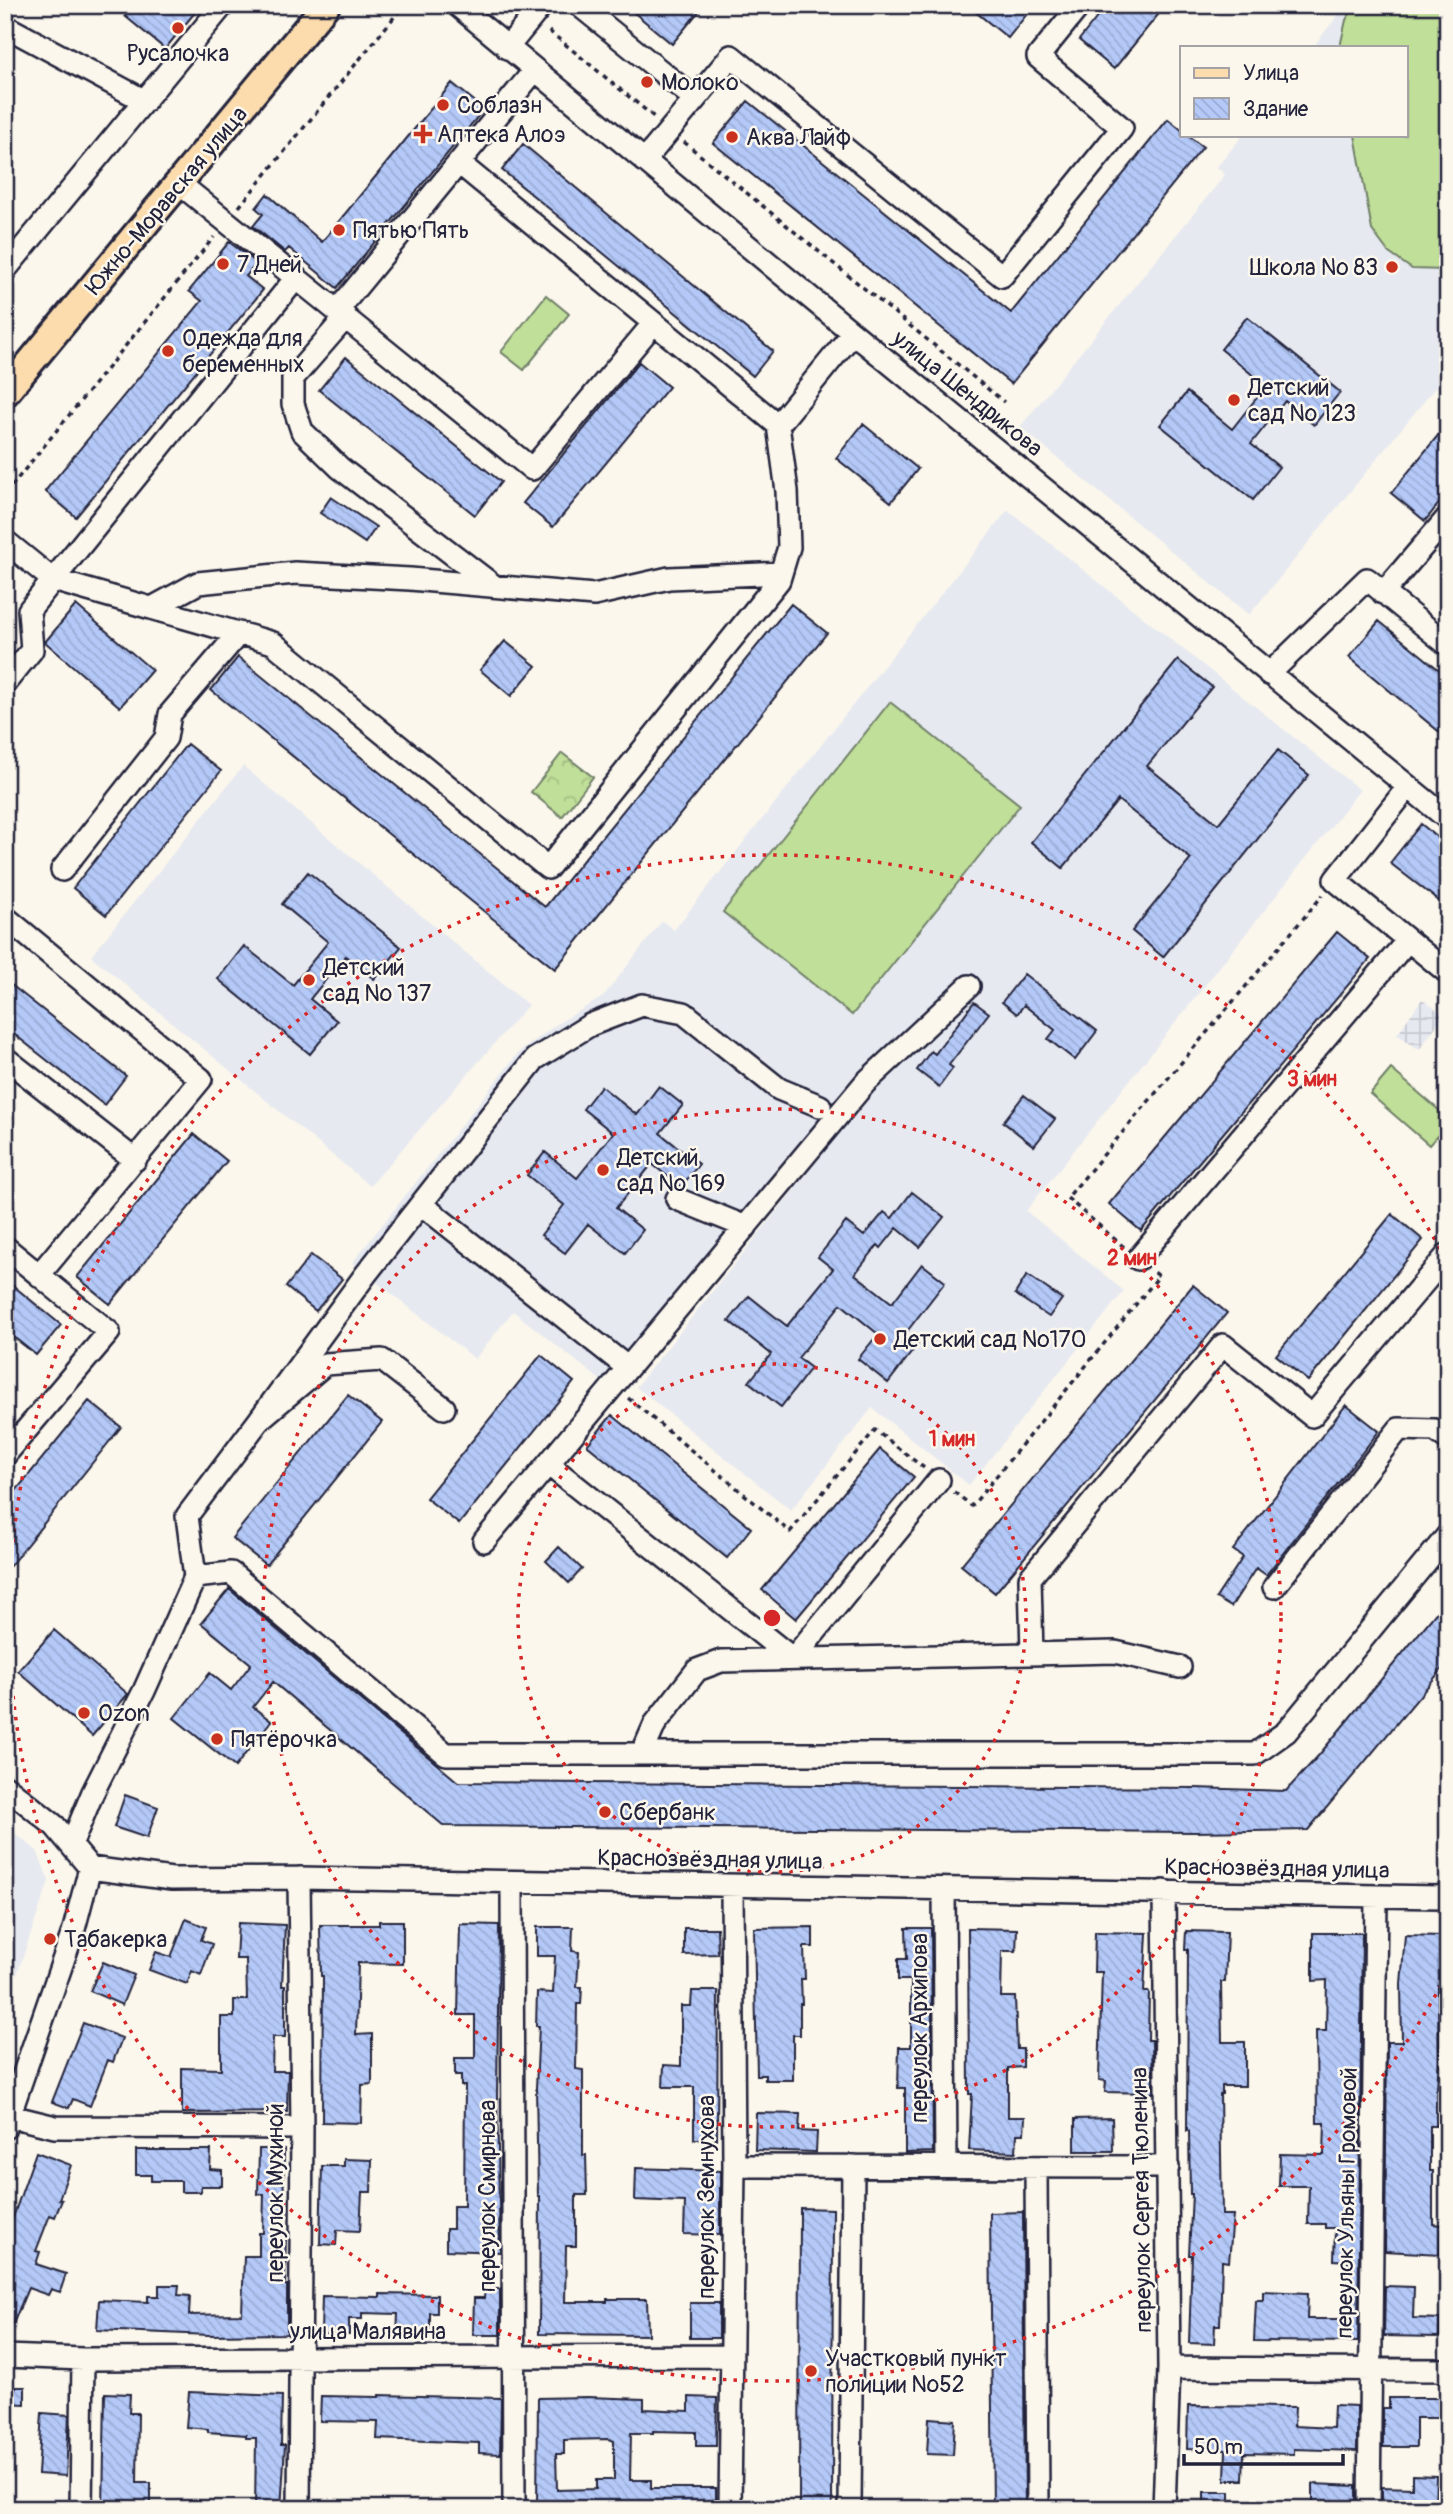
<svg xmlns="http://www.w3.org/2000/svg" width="1453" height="2514" viewBox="0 0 1453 2514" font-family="Pangolin,sans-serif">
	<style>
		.built { fill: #e6e9f0 }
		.industrial { fill: url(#industrial-grid) }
		.forest { fill: url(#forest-crowns); stroke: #71806a; stroke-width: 2 }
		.pitch { fill: #c0df98; stroke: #71806a; stroke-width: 2 }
		.building { fill: url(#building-back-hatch); stroke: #22223b; stroke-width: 2; fill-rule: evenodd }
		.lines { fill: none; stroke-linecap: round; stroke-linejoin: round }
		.minor-casing { stroke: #22223b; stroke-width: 26 }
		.major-casing { stroke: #22223b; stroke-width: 32 }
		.path { stroke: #22223b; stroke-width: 3.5; stroke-dasharray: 5 5; stroke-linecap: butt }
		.minor { stroke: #fbf7ec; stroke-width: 21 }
		.major { stroke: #fcdcac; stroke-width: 26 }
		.ring { fill: none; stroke: #d62828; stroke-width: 3.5; stroke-dasharray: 3.5 7 }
		.poi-dot { fill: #c8321e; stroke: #fbf7ec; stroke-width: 2.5 }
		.labels { text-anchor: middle; stroke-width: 5; stroke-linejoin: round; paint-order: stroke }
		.poi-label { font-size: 23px; fill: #22223b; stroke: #fbf7ec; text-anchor: start }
		.street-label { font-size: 23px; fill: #22223b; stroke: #fbf7ec }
		.centre { fill: #d62828; stroke: #fbf7ec; stroke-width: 3.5 }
		.ring-label { font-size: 21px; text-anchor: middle; font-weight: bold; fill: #d62828; stroke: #fbf7ec; stroke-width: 5; stroke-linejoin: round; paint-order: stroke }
	</style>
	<defs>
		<pattern id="industrial-grid" width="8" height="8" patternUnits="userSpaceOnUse" patternTransform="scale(1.75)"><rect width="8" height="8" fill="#e6e9f0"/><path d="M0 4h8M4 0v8" fill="none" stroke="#c5c8cf"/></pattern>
		<pattern id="forest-crowns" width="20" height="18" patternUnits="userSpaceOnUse" patternTransform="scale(1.75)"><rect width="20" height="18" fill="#c0df98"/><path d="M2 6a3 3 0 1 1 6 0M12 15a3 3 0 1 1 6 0" fill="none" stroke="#a5bf84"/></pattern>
		<pattern id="building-back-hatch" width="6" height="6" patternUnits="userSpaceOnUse" patternTransform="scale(1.75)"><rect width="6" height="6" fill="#b4c9f8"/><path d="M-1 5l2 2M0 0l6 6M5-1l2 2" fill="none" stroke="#9aacd6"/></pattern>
	</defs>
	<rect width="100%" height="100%" fill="#fbf7ec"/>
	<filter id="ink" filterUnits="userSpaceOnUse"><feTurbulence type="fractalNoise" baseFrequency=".0143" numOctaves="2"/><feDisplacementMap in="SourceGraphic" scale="14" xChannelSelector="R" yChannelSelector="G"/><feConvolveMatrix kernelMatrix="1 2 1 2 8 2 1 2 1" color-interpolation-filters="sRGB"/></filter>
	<g filter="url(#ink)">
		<path class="built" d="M1346,5h102v367l-199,243 -229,-188 205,-252 -8,-8 26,-32h163v-88h-93z
			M1008,510l352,280 -334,421 98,80 -155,194 -97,-77 -81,102 -155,-123 237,-296 -16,-14 -253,306 -91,-72 -38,48 -123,-96 167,-211 41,-30 43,-25 59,-76 12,9z
			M243,766l285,239 -158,181 -279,-230z
			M5,1825l32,26 12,30 -44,128z"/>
		<path class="industrial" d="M1422,999l22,16 -25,35 -22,-16z"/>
		<path class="forest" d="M562,753l31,24 -31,40 -31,-25z"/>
		<path class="pitch" d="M1355,5h93v263l-3,2 -33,-1 -23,-16 -17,-23 -17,-95h51v-88h-66l6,-27z
			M546,295l23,19 -45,56 -23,-18z
			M890,702l130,103 -168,210 -129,-103z
			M1391,1069l57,49v6l-19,21 -59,-51z"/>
		<path class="building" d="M134,5h67l-36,44 -40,-33z
			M625,5h79l-32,39z
			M967,5h67l-26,33z
			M1107,5h59l-52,64 -35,-29z
			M452,83l32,26 -147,179 -48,-40 -4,4 -32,-26 10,-12 -7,-6 11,-14 55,48z
			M748,101l263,212 157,-194 14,11v5h5l16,12 -192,237 -298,-241z
			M523,144l250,207 -20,25 -251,-206z
			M229,242l28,21 -11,13 17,14 -187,227 -31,-26 157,-190 -13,-10z
			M1247,317l93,75 -26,33 -29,-24 -34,43 28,23 -26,33 -93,-75 27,-33 45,37 34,-43 -45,-37z
			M346,357l155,125 -26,33 -156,-125z
			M639,362l30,25 -116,140 -30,-24z
			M1448,423v69l-23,29 -34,-28z
			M863,424l55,45 -27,33 -55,-44z
			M331,497l45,30 -11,16 -45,-30z
			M791,604l36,29 -272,336 -344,-279 27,-33 307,250z
			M76,605l76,65 -32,37 -75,-65z
			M1379,621l69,56v62l-99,-82z
			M505,641l31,25 -25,30 -31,-26z
			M1178,660l34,27 -65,79 71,58 60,-74 31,25 -146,182 -31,-26 59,-72 -73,-59 -55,68 -32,-26z
			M187,744l34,27 -115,144 -33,-27z
			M1421,824l27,22v62l-58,-45z
			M308,872l93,75 -27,32 -29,-23 -35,43 27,22 -27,33 -92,-75 26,-33 49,39 35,-43 -46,-38z
			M1337,932l33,27 -229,272 -32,-27z
			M1024,974l73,57 -22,29 -27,-21 7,-9 -31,-25 -7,9 -15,-12z
			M5,980l121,96 -22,29 -99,-78z
			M974,1002l15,11 -40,52 4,3 -14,19 -22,-17 14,-19 4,3z
			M601,1086l36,29 22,-29 24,19 -23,28 39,31 -18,23 -29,-23 -36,44 27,22 -18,23 -37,-29 -23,29 -24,-18 23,-30 -37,-30 18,-23 32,26 36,-45 -30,-24z
			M1024,1095l31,24 -21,27 -31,-24z
			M194,1134l33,27 -117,143 -33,-27z
			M912,1192l32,25 -24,30 -23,-19 -16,20 -3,-3 -23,29 37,29 30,-39 23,18 -40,52 13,10 -30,39 -30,-24 20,-25 -37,-30 -43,54 13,10 -30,39 -32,-25 22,-28 -42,-33 20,-25 38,30 46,-57 -15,-12 28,-35 18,14 20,-24 8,6z
			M1392,1214l31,26 -115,141 -32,-26z
			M311,1255l31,24 -26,32 -30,-24z
			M1027,1275l35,24 -13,18 -34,-23z
			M5,1279l56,46 -25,30 -31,-25z
			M1193,1285l34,28 -232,280 -34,-28z
			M541,1355l33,27 -115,142 -33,-26z
			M348,1395l34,27 -116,143 -34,-27z
			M89,1401l32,26 -116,145v-68z
			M1346,1405l33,26 -113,144 -10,-7 -25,39 -15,-9 27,-41 -10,-7z
			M612,1415l139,113 -24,30 -140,-113z
			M880,1449l34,28 -118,142 -34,-29z
			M559,1547l23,22 -13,14 -23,-22z
			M229,1589l229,193 737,6 91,3 33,-36 129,-157v64l-140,168 -113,2 -751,-6 -171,-144 -20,25 18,14 -36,46 -61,-49 36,-45 21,17 20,-26 -50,-41z
			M54,1630l74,64 -36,42 -74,-65z
			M125,1795l33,12 -11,31 -33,-11z
			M186,1919l20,8 -5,13 11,4 -11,31 -9,-4 -5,13 -38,-14 7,-18 15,5z
			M379,1921h24v43l-45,-1 -2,72 16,-1v50l-10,1 -1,38 -39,-1 1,-146h-2l-1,-51h59z
			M238,1923l47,2 -3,61h3v51h-12l-1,34h16l-1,41 -105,1v-45l39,1v-52h13v-17h13l-1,-41h-10z
			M460,1924l39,1 -2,172 3,155 -54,-2v-21h7v-23h11l1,-120h-4v-11h-6v-17h20v-43h-17z
			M537,1927h36l-1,24 7,1 -2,35h5l-1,17h-4l-1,65 7,1v85h3l1,40h-11v51h-10l-1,56h42v-3h40l1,36 -109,-1 1,-138h-2l-2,-108 3,-62h-3l1,-34 16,1 2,-37h-18z
			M813,1927v20h-9l1,32h-4l1,25h-2v31h-7v45h-28v-5h-8l-3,-147z
			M684,1928h33l1,26 -34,1z
			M906,1928h25l2,224 -28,1v-65h-7l1,-41h12v-67h-13v-21h9z
			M968,1928l49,1 -1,22h-14l-1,46h14l2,52h6v18l-15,1v49h17l-1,17h-7l-1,18 -47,-2 3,-56h-3z
			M1186,1931l41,1 -2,50h-4l1,60h23v44h-23v8h-2l2,121h11l-4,47 -7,-1 -2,64h-5l-1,19 -25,-1 3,-88h-3l3,-61h-2l-1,-63h-2l1,-182h-3z
			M1095,1932l52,1 -3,59h5l-1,48h4l1,53 -48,-1 1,-11 -7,-1 3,-108h-8z
			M1313,1933h49l-4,409 -104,-1 2,-41h7v-9l45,2 -1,26h40l1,-58 -14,-1 1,-32h-10v-4h-17l1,-38h-30l1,-32 44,1 1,-32h-8l-1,-92h10l1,-51 -14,1z
			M1405,1935l36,1 -1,23h8v27h-10l1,72 -2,31h-1v37h-6v45h3v53l8,1 -1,29 -55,-3 2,-209h15l-1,-58z
			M103,1962l31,13 -12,30 -32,-14z
			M692,1991h26l-1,148h-23v-52h-31l1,-22 17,1v-60h10z
			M83,2023l39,15 -9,24 -5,-2 -18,46 -17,-7 -4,9 -17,-6z
			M756,2113l44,1 -1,17 18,1 -1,20 -61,-2z
			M1112,2118l1,33h-38v-32z
			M259,2149h25l-1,84 3,1 -1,51h2v49l-78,1 -112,-5 2,-30 49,2v-6h11v-11h20l-1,10 12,1 -1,19 53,-1 2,-58h15v-23h4l1,-39h-6z
			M136,2150h75l-1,19 12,1v16h-21v6h-20v-11h-30v-6h-15z
			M36,2152l35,13 -12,34 3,1 -7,17 -5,-2 -14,36 4,1 -4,12 30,10 -6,18 -9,-3 -3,6 -20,-7 -23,55v-103z
			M344,2159l28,1 -1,32h-9l-2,39 -23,-1 -1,15 -16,-1 2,-78h22z
			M636,2168l84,3v64l-36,-1 1,-32 -50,-2z
			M800,2208l33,1 -1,300h-33z
			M1023,2212l2,297h-32l-3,-296z
			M1385,2286l29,1 -1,31 27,1 -1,18 -55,-1z
			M485,2289h15v46h-27l1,-37h10z
			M380,2294l57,1v18h-7v22l-33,-1 1,-20 -36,-1v6h-13v16l-28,-1 1,-38 58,1z
			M690,2303h29v35h-29z
			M6,2387h19v17l-20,-1z
			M189,2392l93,4 -1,49h4l-4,64h-26l1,-71h-10v-3l-38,-3v-3l-22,-2z
			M105,2393l25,1 -1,19h9l-1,70h14v26h-48z
			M379,2395l122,3 -1,56 -21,-1v-10l-102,-4 1,-17 -58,-1 1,-25 58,1z
			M587,2397l57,2v10l45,2v-14l28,1 -1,48h-20v-14l-43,-1v2h-22l-1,47h21v8h65v21h-179l1,-111zM608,2439l6,2v39h-18v9l-39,1 -1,-36h8v-14z
			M1389,2398h55v20h-28v29h-33v-39h6z
			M1334,2405l23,1v45l-63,-2v5l-50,-1 -1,27h-18l1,-30 -39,-1 1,-43 107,1 -1,19 39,2z
			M42,2413l27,2 -3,61 -28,-2z
			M929,2418l26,2 -2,35 -26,-1z
			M1412,2475l24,1 -1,33h-53v-22l30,1z
			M1313,2484l43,2v23l-43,-2z
			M1204,2492h26v17h-26z"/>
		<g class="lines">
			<defs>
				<path id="minor" d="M457,5l396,328 595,486
					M579,5l116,94
					M5,26l140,75
					M507,48l35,-43
					M644,161l87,-105 271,220 120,-148 -84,-71 42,-52
					M459,163l319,262 75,-92
					M180,184l157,127 197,-240
					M5,270l218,-265
					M337,311l195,158 121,-145
					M346,317l-53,61v26l9,27 38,37 154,118
					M5,541l48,39 243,-302
					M1383,593l65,-76
					M152,608l46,-25 97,-10 115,6 184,16 75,-17 112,-5
					M1269,674l98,-95 81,66
					M5,683l27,-33 -3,-40 24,-30 220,63 275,225 231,-288 10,-33 -2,-56 -9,-66
					M1408,787l-73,93 113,93
					M62,870l104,-132 4,-24 69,-81
					M5,917l196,162 -162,196 -34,-28
					M5,1058l130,102
					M677,1199l69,28
					M421,1204l207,164
					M1138,1259l270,-319
					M260,1419l106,-145 169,-215 55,-34 52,-20 42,8 95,76 41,17
					M5,1455l104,-123 -70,-57
					M548,1464l245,195 146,-179
					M484,1541l381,-458 104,-97
					M195,1577l36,-4 215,181h809l31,-22 162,-197
					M1274,1587l125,-158 36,1 13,9
					M1032,1654l-2,-76 193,-233 89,71 136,-162
					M642,1754l13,-30 42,-54 24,-9 394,-9 65,15
					M5,1786l50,40 35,42 82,11 127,-1 1141,19 8,-4
					M71,1845l22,-53 51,-101 51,-114 -8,-61 73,-97 65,-55 57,-4 62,48
					M512,1883l2,626
					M944,1889l2,277
					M1164,1891l5,477 -5,141
					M10,2116l45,11 247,1
					M5,2128l69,-199 16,-61
					M734,2166l434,1
					M1036,2167l2,342
					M5,2356l78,3 648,-3
					M1169,2368l279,2
					M81,2509l2,-150
					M299,2509l3,-381 -3,-250
					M730,2509l4,-343 -2,-280
					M850,2509l3,-343
					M1369,2509l7,-612"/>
				<path id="major" d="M5,393l321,-388"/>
			</defs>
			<use href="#minor" class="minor-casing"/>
			<use href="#major" class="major-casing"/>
			<path class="path" d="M549,31l105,86
				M684,142l320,260
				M239,207l165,-202
				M5,494l209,-257
				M1124,1247l-57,-49 256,-303
				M628,1398l162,134 85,-102 49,38
				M954,1492l18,14 187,-230 -5,-4"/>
			<use href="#minor" class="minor"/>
			<use href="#major" class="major"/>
		</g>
	</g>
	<g class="ring">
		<circle cx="772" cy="1618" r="254"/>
		<circle cx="772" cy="1618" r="509"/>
		<path d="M1446 1976A763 763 0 1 1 1446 1260"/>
	</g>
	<g class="poi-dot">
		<circle cx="178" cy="28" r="7"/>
		<circle cx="647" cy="82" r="7"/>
		<circle cx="443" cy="105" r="7"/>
		<path d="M419.5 123.5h7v7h7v7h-7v7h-7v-7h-7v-7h7z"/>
		<circle cx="732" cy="137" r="7"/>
		<circle cx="339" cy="230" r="7"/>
		<circle cx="223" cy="264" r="7"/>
		<circle cx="1392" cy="267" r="7"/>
		<circle cx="168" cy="351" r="7"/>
		<circle cx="1234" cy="400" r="7"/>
		<circle cx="309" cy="980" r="7"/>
		<circle cx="603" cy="1170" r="7"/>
		<circle cx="880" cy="1339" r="7"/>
		<circle cx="84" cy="1713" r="7"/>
		<circle cx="217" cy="1739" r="7"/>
		<circle cx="605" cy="1812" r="7"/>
		<circle cx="50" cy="1939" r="7"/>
		<circle cx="811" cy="2371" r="7"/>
	</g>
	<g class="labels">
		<g class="poi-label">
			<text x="178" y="61" text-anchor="middle">Русалочка</text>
			<text x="661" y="90">Молоко</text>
			<text x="457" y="113">Соблазн</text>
			<text x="437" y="142">Аптека Алоэ</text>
			<text x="746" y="145">Аква Лайф</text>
			<text x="353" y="238">Пятью Пять</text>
			<text x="237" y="272">7 Дней</text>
			<text x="1378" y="275" text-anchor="end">Школа № 83</text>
			<text x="182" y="346">Одежда для<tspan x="182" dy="26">беременных</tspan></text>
			<text x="1248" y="395">Детский<tspan x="1248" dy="26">сад № 123</tspan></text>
			<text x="323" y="975">Детский<tspan x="323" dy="26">сад № 137</tspan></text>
			<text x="617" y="1165">Детский<tspan x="617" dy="26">сад № 169</tspan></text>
			<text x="894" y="1347">Детский сад №170</text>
			<text x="98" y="1721">Ozon</text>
			<text x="231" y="1747">Пятёрочка</text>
			<text x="619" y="1820">Сбербанк</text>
			<text x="64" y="1947">Табакерка</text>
			<text x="825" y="2366">Участковый пункт<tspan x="825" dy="26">полиции №52</tspan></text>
		</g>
		<g class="street-label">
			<text transform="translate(166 200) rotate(-50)" y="8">Южно-Моравская улица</text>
			<text transform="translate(968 393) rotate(39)" y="8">улица Шендрикова</text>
			<text transform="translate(710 1859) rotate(1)" y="8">Краснозвёздная улица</text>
			<text transform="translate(1277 1868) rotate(1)" y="8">Краснозвёздная улица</text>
			<text transform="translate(919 2028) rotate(-90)" y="8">переулок Архипова</text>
			<text transform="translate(275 2193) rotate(-90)" y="8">переулок Мухиной</text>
			<text transform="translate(487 2196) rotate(-90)" y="8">переулок Смирнова</text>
			<text transform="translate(706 2197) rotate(-90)" y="8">переулок Земнухова</text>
			<text transform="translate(1141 2200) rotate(-91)" y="8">переулок Сергея Тюленина</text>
			<text transform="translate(1346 2203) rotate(-89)" y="8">переулок Ульяны Громовой</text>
			<text x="368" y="2339">улица Малявина</text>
		</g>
	</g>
	<circle cx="772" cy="1618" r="10" class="centre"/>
	<g class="ring-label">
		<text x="1312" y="1086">3 мин</text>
		<text x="1132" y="1265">2 мин</text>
		<text x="952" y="1446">1 мин</text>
	</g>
	<rect width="1453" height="2514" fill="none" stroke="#fbf7ec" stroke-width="28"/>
	<rect x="14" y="14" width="1425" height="2486" fill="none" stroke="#22223b" stroke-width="2.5" filter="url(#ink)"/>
	<rect x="1180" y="46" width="228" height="91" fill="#fbf7ec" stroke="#a4a2a5" stroke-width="2"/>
	<rect x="1194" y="68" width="35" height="10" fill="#fcdcac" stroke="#a4a2a5" stroke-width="2"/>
	<text x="1243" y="80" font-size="21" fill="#22223b">Улица</text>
	<rect x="1194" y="98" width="35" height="21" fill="url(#building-back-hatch)" stroke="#a4a2a5" stroke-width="2"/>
	<text x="1243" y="116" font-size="21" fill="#22223b">Здание</text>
	<path d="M1184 2454v10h159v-10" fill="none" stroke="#22223b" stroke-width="3.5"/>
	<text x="1194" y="2454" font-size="21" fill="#22223b" stroke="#fbf7ec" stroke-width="5" paint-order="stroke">50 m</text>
</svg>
